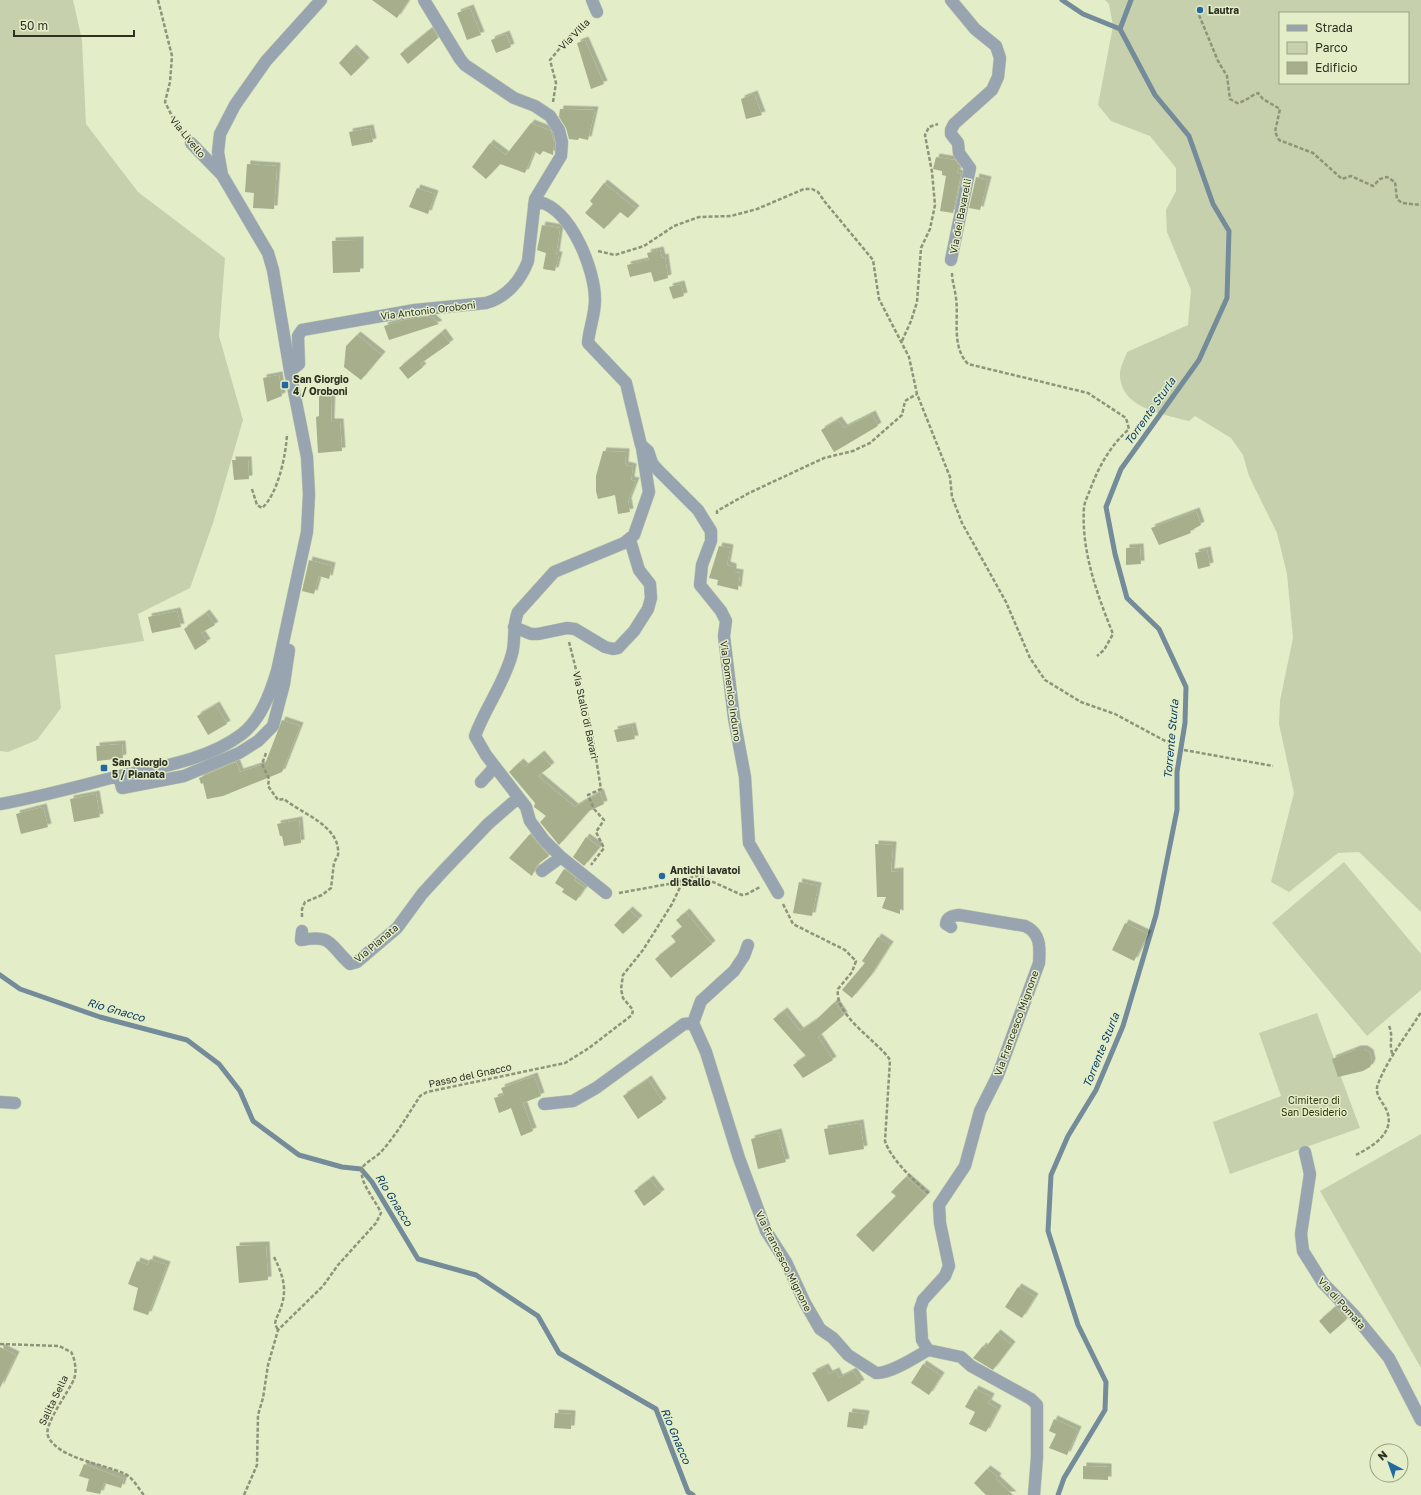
<svg xmlns="http://www.w3.org/2000/svg" width="1421" height="1495" viewBox="0 0 1421 1495" font-family="'Golos Text',sans-serif">
	<style>
		.green { fill: #c7d0ad; fill-rule: evenodd }
		.lines { fill: none; stroke-linecap: round; stroke-linejoin: round }
		.stream { stroke: #748b9a; stroke-width: 5 }
		.building { fill: #a6ae8c; filter: url(#shadow) }
		.minor-casing { stroke: #c2cbaa; stroke-width: 13 }
		.path { stroke: #8d947a; stroke-width: 2.5; stroke-dasharray: 4 2; stroke-linecap: butt }
		.minor { stroke: #98a5b1; stroke-width: 12 }
		.poi-dot { fill: #22699d; stroke: #e3edc8; stroke-width: 1.5 }
		.labels { text-anchor: middle; stroke-width: 3; stroke-linejoin: round; paint-order: stroke }
		.poi-label { font-size: 10px; font-weight: bold; fill: #2d3022; stroke: #e3edc8; text-anchor: start }
		.street-label { font-size: 10px; fill: #2d3022; stroke: #e3edc8 }
		.park-label { font-size: 10px; fill: #2e360a; stroke: #e3edc8 }
		.water-label { font-size: 11px; font-style: italic; fill: #0b3f64; stroke: #e3edc8 }
	</style>
	<defs>
		<filter id="shadow"><feDropShadow dx="3.5" dy="-3.5" stdDeviation="0" flood-color="#0004"/></filter>
	</defs>
	<rect width="100%" height="100%" fill="#e3edc8"/>
	<path class="green" d="M0,0h73l9,40 4,84 52,68 87,66 -6,78 24,84 -30,103 -23,65 -52,26 6,27 -89,14 6,53 -24,32 -29,12 -8,-1z
		M1105,0h316v912l-62,-60 -21,1 -49,39 -18,-10 23,-89 -15,-69 1,-23 13,-63 -6,-64 -10,-41 -28,-57 -6,-21 -12,-17 -36,-22 -6,5c-26,-7 -70,-13 -69,-48 0,-6 5,-15 7,-21l61,-27 3,-35 -24,-58 -1,-22 10,-19v-23l-26,-32 -39,-15 -13,-16 15,-79 -4,-22zM1280,13h128v70h-128z
		M1344,862l77,92v36l-54,46 -95,-113z
		M1317,1013l43,115 -130,46 -17,-52 68,-26 -22,-63z
		M1421,1134v234l-101,-177z"/>
	<g class="lines">
		<path class="stream" d="M1062,0l21,14 37,15
			M0,975l20,14 80,28 87,23 32,24 21,27 13,30 46,34 43,12 19,2 11,13 46,77 58,16 62,41 21,37 97,56 32,83 5,3
			M1058,1495l6,-17 41,-68 1,-28 -28,-57 -30,-94 3,-56 17,-39 28,-46 27,-64 33,-111 21,-105v-38l8,-49 1,-36 -27,-58 -32,-31 -12,-44 -9,-47 15,-38 78,-109 28,-62 2,-67 -16,-27 -24,-68 -34,-41 -35,-66 11,-29"/>
	</g>
	<path class="building" d="M372,0h37l-12,18z
		M470,8l11,27 -14,5 -10,-27z
		M432,28l6,10 -30,26 -8,-10z
		M506,34l5,13 -15,6 -5,-13z
		M585,40l19,44 -13,5 -14,-46z
		M353,48l13,13 -15,15 -12,-13z
		M754,94l8,21 -16,4 -5,-20z
		M560,109l35,1 -7,30 -9,-2 -1,2 -9,-1 -3,-11 -7,-11z
		M531,123l20,8 3,12 -1,12 -10,-4 -3,4 -6,-4 -9,22 -25,-9 -14,15 -14,-12 18,-24 16,12z
		M370,128l3,14 -21,4 -3,-14z
		M936,157l19,3 4,6 -2,7 4,1 -8,39 -13,-2 6,-35 -4,-1v-4l-9,-2z
		M247,164l30,2 -3,43 -21,-1 1,-15 -9,-1z
		M976,177l12,3 -8,30 -11,-2z
		M604,183l32,26 -8,9 -8,-6 -16,17 -19,-16 8,-9 -3,-3z
		M417,188l18,6 -7,20 -19,-7z
		M542,225l18,3 -4,27h3l-4,16 -12,-2 3,-16 -9,-3z
		M360,240v32l-27,1 -1,-32z
		M660,250l2,8 3,-1 3,21 -14,4 -3,-10 -21,5 -3,-12 22,-5 -2,-7z
		M681,284l3,12 -11,3 -4,-12z
		M430,316l9,8 -50,16 -5,-14 20,-6z
		M442,332l8,11 -30,21 3,3 -15,12 -9,-11z
		M357,335l25,20 -21,25 -17,-13 2,-21z
		M279,375l3,21 -15,6 -4,-24z
		M319,392h13l-1,30h9l2,29 -24,2 -2,-36 3,-1z
		M872,414l6,12 -44,26 -13,-22 17,-10 6,8z
		M603,451l23,1 -1,13 8,2 -2,13 5,1 -8,20 2,11 -12,2 -3,-19 -17,4 -2,-8v-15z
		M232,460h16l1,19 -15,1z
		M1196,511l5,14 -11,6 1,2 -32,12 -8,-17z
		M719,546l11,2 -3,17 6,2v5l7,1 -2,17 -21,-5 1,-5 -9,-2z
		M1140,547l1,17 -15,1v-17z
		M1207,550l3,16 -12,3 -3,-16z
		M309,560l23,6 -3,13 -10,-3 -5,18 -12,-3z
		M177,611l4,16 -29,6 -4,-16z
		M206,613l9,12 -14,8 6,9 -12,8 -11,-21z
		M216,705l11,19 -19,11 -11,-19z
		M282,720l18,6 -18,46 -59,24 -16,3 -4,-16 -2,1 -2,-6 37,-16 4,10 25,-8z
		M632,726l3,13 -18,3 -3,-12z
		M122,744l1,14 -26,3 -1,-15z
		M541,754l10,12 -13,10 37,31 25,-15 4,12 -15,7 -30,34 -19,-23 6,-6 -12,-9 1,-4 -26,-31 11,-10 5,5z
		M96,794l4,23 -26,5 -4,-23z
		M43,807l5,20 -27,7 -5,-20z
		M299,820l2,23 -17,3 -2,-10h-2l-3,-12z
		M530,834l19,22 -12,9 -5,11 -23,-18z
		M586,837l14,10 -16,19 -11,-9z
		M875,844l18,1 -2,27 9,-1v43l-18,-6 4,-11h-9z
		M564,869l12,9 -2,2 11,8 -9,13 -14,-9 2,-3 -9,-6z
		M799,882l19,4 -6,30 -19,-3z
		M629,910l10,9 -16,15 -9,-9z
		M686,912l26,32 -41,34 -16,-19 21,-17 -5,-6 11,-9 -6,-7z
		M1125,923l23,11 -14,27 -22,-11z
		M878,937l12,8 -19,30 -19,23 -10,-8 23,-27 -3,-2z
		M835,1002l9,13 -26,22 15,23 -30,18 -10,-13 13,-9 -33,-37 11,-8 16,20 15,-10z
		M1357,1049h7l6,4 2,9 -2,5 -7,4 -25,6 -6,-18z
		M534,1076l7,20 -18,7 10,28 -12,5 -10,-28 -12,5 -5,-15 10,-3 -3,-7z
		M648,1079l15,23 -25,17 -15,-23z
		M860,1123l4,26 -35,6 -5,-26z
		M778,1132l8,30 -28,7 -7,-30z
		M906,1177l21,18 -54,57 -17,-17 40,-39 -5,-4z
		M650,1179l11,14 -17,13 -10,-15z
		M266,1245l2,35 -29,3 -3,-37z
		M150,1259l17,6 -19,50 -15,-5 5,-22 -10,-4 9,-23 11,4z
		M1018,1287l17,10 -13,21 -17,-11z
		M1335,1307l11,13 -16,14 -11,-13z
		M997,1333l15,12 -19,25 -20,-12 10,-12 2,2z
		M0,1347l16,8 -16,33z
		M923,1364l18,12 -12,19 -18,-12z
		M825,1367l4,7 7,-3 3,7 14,-7 8,12 -33,19 -16,-29z
		M975,1389l16,8 -3,6 10,6 -12,23 -17,-8 6,-12 -10,-5z
		M849,1412l17,2 -3,15 -16,-2z
		M555,1413l17,1 -1,15 -17,-1z
		M1054,1419l24,11 -11,25 -18,-7 7,-14 -7,-3z
		M84,1464l40,15 -3,9 -17,-5 -4,11 -14,-3 3,-12 -10,-3z
		M1083,1466l25,1v13l-25,-1z
		M987,1469l11,8 -2,2 17,16h-27l-12,-12z"/>
	<g class="lines">
		<defs>
			<path id="minor" d="M592,0l5,12
				M951,0l24,29 21,17 4,12 -2,19 -6,13 -38,34 -3,6v4l7,9 1,10 11,15 -19,92
				M191,143l31,32
				M534,205l6,-3c32,9 55,68 55,98 0,15 -6,29 -7,43l38,40 15,62 7,6 4,12 5,6 41,41 13,21v10l-9,24 -2,20 21,26 5,10 -2,15 10,82 11,59 4,66 29,50
				M290,371l9,-7 -1,-28 4,-6 113,-20 71,-7c21,-6 35,-23 42,-42l7,-62 26,-43 1,-14 -3,-12 -9,-14 -15,-10 -21,-8 -49,-33 -5,-6 -36,-59
				M514,627l17,7h7l29,-6 8,1 30,18 8,2 5,-1 16,-17 14,-22 3,-11 -1,-14 -11,-14 -9,-30
				M119,776l3,12 62,-12 55,-23 19,-12 15,-15 11,-42 5,-34
				M481,782l11,-12 1,-5
				M0,804c40,-7 79,-18 119,-28 40,-9 89,-16 123,-42 19,-15 28,-40 35,-63l30,-139 2,-38 -2,-37 -17,-86 -17,-101 -5,-17 -46,-78 -4,-23 2,-18 15,-29 31,-44 55,-61
				M542,871l19,-14
				M606,893l-45,-36 -17,-17 -14,-19 -4,-14 -40,-52 -11,-19c10,-28 29,-52 37,-82 4,-14 0,-28 6,-42l36,-40 70,-29 10,-8 15,-43 -7,-44
				M951,927l-5,-3c1,-7 6,-8 13,-9l66,11c16,7 15,22 14,37l-41,112 -18,36 -15,55 -26,39 1,18 9,43 -4,10 -22,24 -3,9 2,31 6,10 33,7 10,9 60,33 6,6v52l-3,38
				M302,931l-1,9c32,-6 28,5 49,24l7,-2 40,-34 25,-34 22,-24 44,-46 30,-26
				M748,945l-4,11 -10,15 -33,30 -8,22 13,29 33,106 27,73 20,31 19,41 15,26 13,9 15,17 28,18c14,1 40,-16 52,-23
				M0,1102l15,1
				M544,1104l29,-3 23,-13 88,-64 9,-1
				M1305,1152l5,22 -9,60 2,17 20,32 31,32 35,43 32,62"/>
		</defs>
		<use href="#minor" class="minor-casing"/>
		<path class="path" d="M158,0l14,56 -2,26 -5,20 10,20 8,12
			M1199,15l19,46 9,15 3,23 7,4c8,-1 13,-7 21,-10l5,6 17,10 -5,23 4,8 34,13 29,26 9,-3 22,10 7,-7 7,-2 8,5 2,17 5,4 19,2
			M553,102l3,-19 -6,-23 20,-24 17,-15
			M598,251l17,4 29,-9 30,-20 25,-9 32,-1 26,-7 47,-20h8l6,3 7,10 48,58 6,39 30,58 8,37 33,83 2,20 10,26 44,79 24,56 15,22 36,22 34,12 54,29
			M952,273c0,8 3,16 4,25 3,22 -5,48 12,66l120,29 38,25 3,11c-19,17 -30,37 -39,61 -2,5 -5,11 -6,17 -3,44 13,87 29,127l-9,16 -7,6
			M902,341l9,-20 6,-19 4,-54 9,-19 5,-24 -3,-33 -7,-37 4,-8 9,-3
			M252,489l5,16 5,3c16,-14 24,-53 25,-74
			M717,514v-3l32,-18 75,-35 29,-7 17,-8 32,-28 3,-14 12,-7
			M569,642l22,86 10,61 -13,6 6,14 10,11 -8,12 8,16 -13,17
			M1184,750l89,16
			M266,753l-4,11 7,15 -1,7 10,14 6,-1c18,15 57,27 54,56 -1,3 -3,5 -4,8 -1,8 -2,17 -3,25l-9,7 -17,7 -3,7v8
			M619,893l55,-10 22,-7 8,2 38,17 5,-1 13,-7
			M783,904l10,20 52,26 11,11 -4,11 -14,17c-4,27 39,51 52,71l-5,81c6,19 30,40 44,53
			M1389,1026c5,11 -1,19 4,29
			M1356,1155c17,-9 41,-23 30,-46 -4,-8 -12,-15 -8,-25 10,-26 29,-49 43,-72
			M274,1257c12,24 14,38 2,62l-1,5 3,6
			M0,1344l59,2 12,6c4,6 6,20 3,27 -4,11 -31,46 -26,57 9,22 55,28 75,37 9,3 15,15 21,22
			M244,1495l13,-30 1,-50 5,-17 5,-33 10,-35 45,-44 15,-21 38,-42 5,-10c-6,-14 -22,-30 -19,-45 5,-7 13,-10 19,-16 15,-17 27,-37 39,-56l7,-4 138,-29 24,-15 43,-33 1,-5 -10,-12 -2,-9 2,-14 20,-25 29,-46 11,-23"/>
		<use href="#minor" class="minor"/>
	</g>
	<g class="poi-dot">
		<circle cx="1200" cy="10" r="4"/>
		<rect x="281" y="381" width="8" height="8" rx="2"/>
		<rect x="100" y="764" width="8" height="8" rx="2"/>
		<circle cx="662" cy="876" r="4"/>
	</g>
	<g class="labels">
		<g class="poi-label">
			<text x="1208" y="14">Lautra</text>
			<text x="293" y="383">San Giorgio<tspan x="293" dy="12">4 / Oroboni</tspan></text>
			<text x="112" y="766">San Giorgio<tspan x="112" dy="12">5 / Pianata</tspan></text>
			<text x="670" y="874">Antichi lavatoi<tspan x="670" dy="12">di Stallo</tspan></text>
		</g>
		<g class="street-label">
			<text transform="translate(574 34) rotate(-45)" y="4">Via Villa</text>
			<text transform="translate(188 137) rotate(51)" y="4">Via Livello</text>
			<text transform="translate(960 216) rotate(-79)" y="4">Via dei Bavarelli</text>
			<text transform="translate(428 310) rotate(-7)" y="4">Via Antonio Oroboni</text>
			<text transform="translate(731 691) rotate(82)" y="4">Via Domenico Induno</text>
			<text transform="translate(586 715) rotate(78)" y="4">Via Stallo di Bavari</text>
			<text transform="translate(376 943) rotate(-40)" y="4">Via Pianata</text>
			<text transform="translate(1016 1023) rotate(-70)" y="4">Via Francesco Mignone</text>
			<text transform="translate(470 1075) rotate(-12)" y="4">Passo del Gnacco</text>
			<text transform="translate(784 1261) rotate(63)" y="4">Via Francesco Mignone</text>
			<text transform="translate(1342 1303) rotate(48)" y="4">Via di Pomata</text>
			<text transform="translate(53 1400) rotate(-64)" y="4">Salita Sella</text>
		</g>
		<g class="park-label">
			<text x="1314" y="1104">Cimitero di<tspan x="1314" dy="12">San Desiderio</tspan></text>
		</g>
		<g class="water-label">
			<text transform="translate(1150 411) rotate(-55)" y="4">Torrente Sturla</text>
			<text transform="translate(1171 739) rotate(-85)" y="4">Torrente Sturla</text>
			<text transform="translate(116 1010) rotate(16)" y="4">Rio Gnacco</text>
			<text transform="translate(1101 1050) rotate(-68)" y="4">Torrente Sturla</text>
			<text transform="translate(394 1200) rotate(58)" y="4">Rio Gnacco</text>
			<text transform="translate(676 1436) rotate(67)" y="4">Rio Gnacco</text>
		</g>
	</g>
	<rect x="1279" y="12" width="130" height="72" fill="#e3edc8" stroke="#9aa186"/>
	<rect x="1287" y="25" width="20" height="6" fill="#98a5b1" stroke="#9aa186"/>
	<text x="1315" y="32" font-size="12" fill="#2d3022">Strada</text>
	<rect x="1287" y="42" width="20" height="12" fill="#c7d0ad" stroke="#9aa186"/>
	<text x="1315" y="52" font-size="12" fill="#2d3022">Parco</text>
	<rect x="1287" y="62" width="20" height="12" fill="#a6ae8c" stroke="#9aa186"/>
	<text x="1315" y="72" font-size="12" fill="#2d3022">Edificio</text>
	<g transform="translate(1389 1463) rotate(319)"><circle r="19" fill="#e3edc8" stroke="#9aa186"/>
	<path d="M0-3L7 15L0 10L-7 15Z" fill="#22699d"/>
	<text y="-6" font-size="11" font-weight="bold" text-anchor="middle" fill="#2d3022">N</text>
	</g>
	<path d="M14 30v6h120v-6" fill="none" stroke="#2d3022" stroke-width="2"/>
	<text x="20" y="30" font-size="12" fill="#2d3022" stroke="#e3edc8" stroke-width="3" paint-order="stroke">50 m</text>
</svg>
